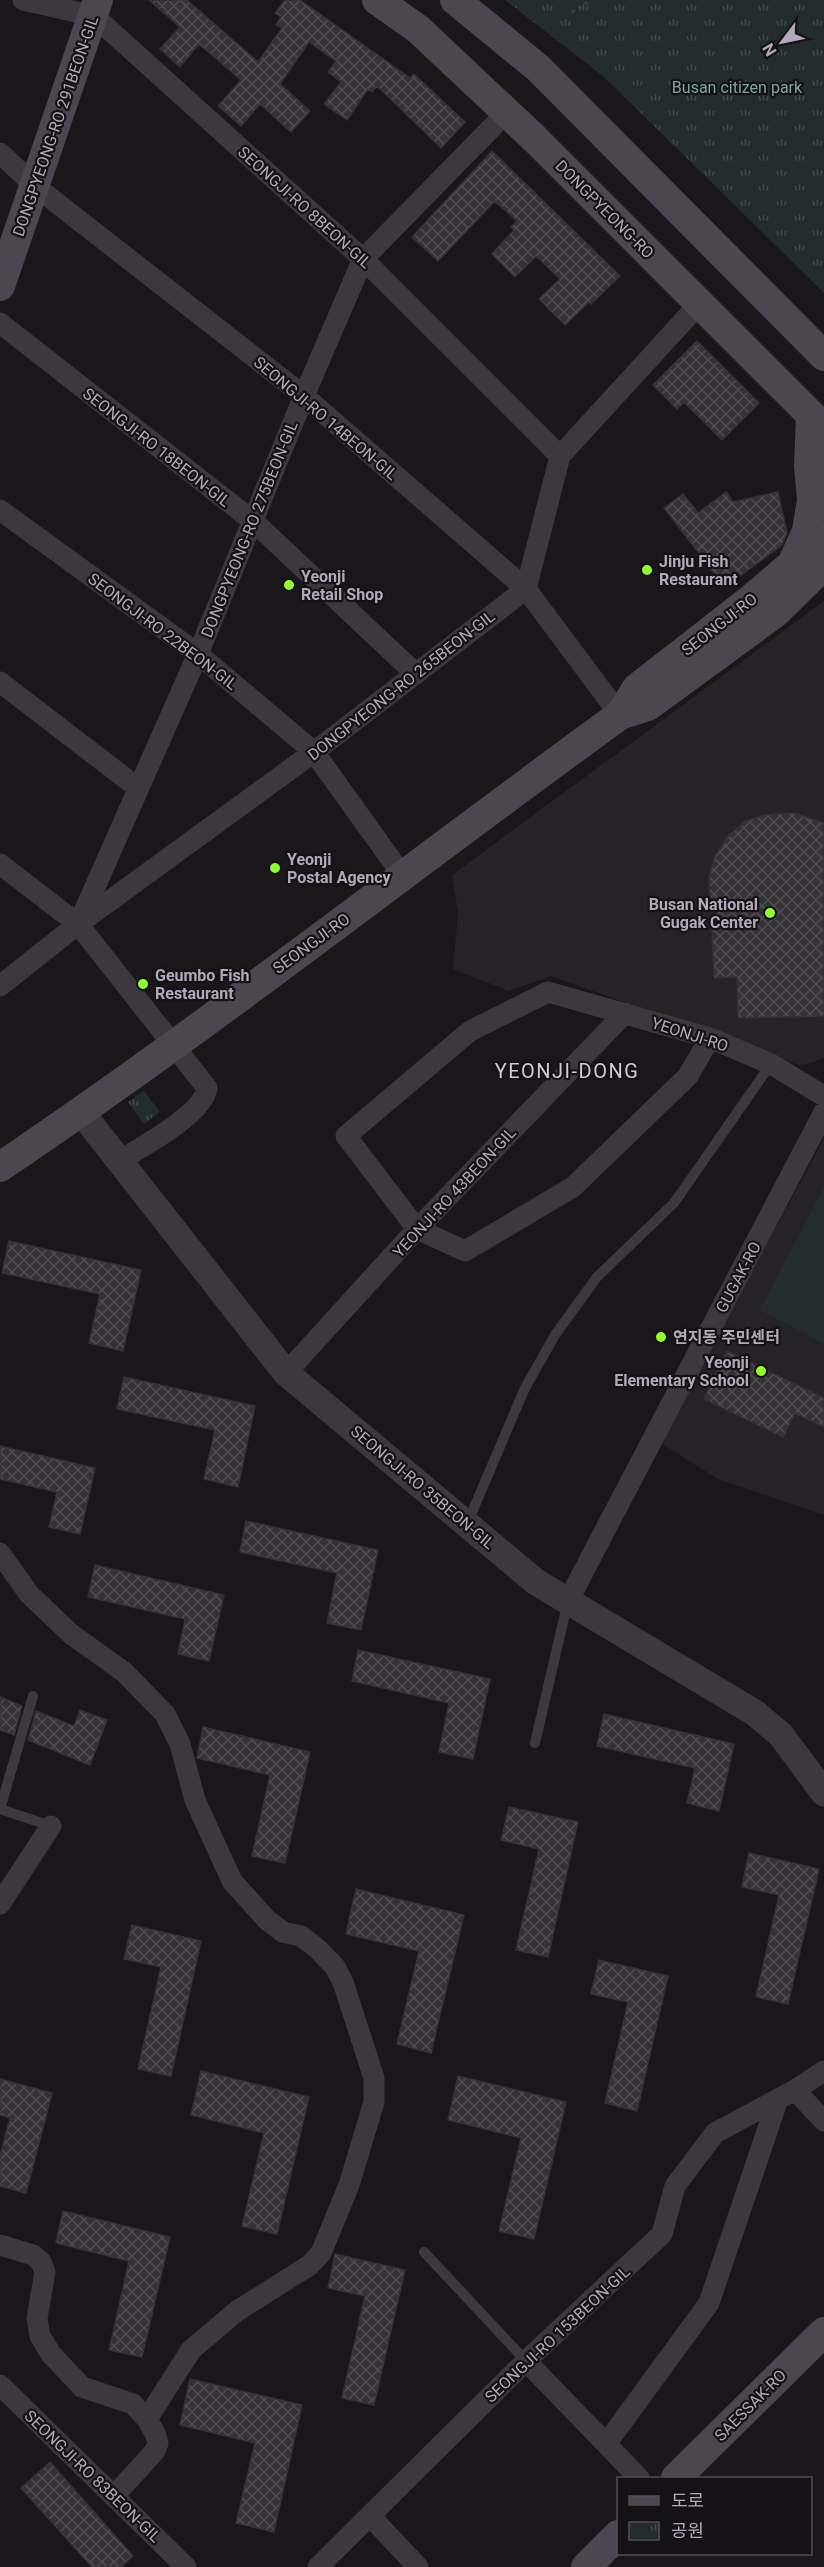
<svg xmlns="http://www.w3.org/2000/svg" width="824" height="2567" viewBox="0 0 824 2567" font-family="Roboto,'Noto Sans KR',sans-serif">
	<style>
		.built { fill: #262327 }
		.park { fill: url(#park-tufts) }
		.pitch { fill: #232d2d }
		.building { fill: url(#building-cross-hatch); stroke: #353136; stroke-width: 1.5 }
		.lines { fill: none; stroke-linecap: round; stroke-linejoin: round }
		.path { stroke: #423e46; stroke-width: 3; stroke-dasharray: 3 4.5; stroke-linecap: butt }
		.service { stroke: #3d383f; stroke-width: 10 }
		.minor { stroke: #3d383f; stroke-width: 21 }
		.tertiary { stroke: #3d383f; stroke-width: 27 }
		.secondary { stroke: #4b464f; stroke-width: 30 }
		.poi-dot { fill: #91fd2c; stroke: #141215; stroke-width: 2 }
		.labels { text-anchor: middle; stroke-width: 4.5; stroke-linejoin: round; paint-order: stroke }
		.park-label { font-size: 16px; fill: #7fa6a3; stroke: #141215 }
		.street-label { font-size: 16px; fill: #b2a9ba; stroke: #141215 }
		.poi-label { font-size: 16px; font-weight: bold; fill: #b2a9ba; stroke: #141215; text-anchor: start }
		.quarter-label { font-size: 20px; letter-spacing: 1.5px; fill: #d1cad6; stroke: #141215 }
	</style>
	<defs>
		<pattern id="park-tufts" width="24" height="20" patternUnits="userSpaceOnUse" patternTransform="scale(1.5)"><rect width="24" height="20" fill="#232d2d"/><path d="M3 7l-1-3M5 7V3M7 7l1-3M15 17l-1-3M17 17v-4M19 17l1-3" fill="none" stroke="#414949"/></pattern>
		<pattern id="building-cross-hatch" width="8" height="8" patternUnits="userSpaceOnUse" patternTransform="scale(1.5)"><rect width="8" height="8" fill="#353236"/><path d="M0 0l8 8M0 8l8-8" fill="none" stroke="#504d51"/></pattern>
	</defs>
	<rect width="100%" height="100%" fill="#19171a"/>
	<path class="built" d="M824,601v457l-23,8 -250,-90 -42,15 -56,-22 5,-57 -6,-37z
		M824,1139v376l-106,-36 -59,-37z"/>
	<path class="park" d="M505,0h319v293l-220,-216z
		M144,1091l16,21 -16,12 -16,-22z"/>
	<path class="pitch" d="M824,1187v157l-64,-34z"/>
	<path class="building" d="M149,0h38l71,62 24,-34 -6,-3 5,-8 -6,-4 10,-13h15l110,78 4,-4 51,48 -24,26 -64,-62 -5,6 -4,-3 -21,31 -23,-16 17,-22 -13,-10 8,-11 -27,-19 -29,42 30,27 -19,21 -31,-28 -19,22 -23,-20 23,-26 -42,-36 -19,23 -20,-18 20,-22z
		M492,151l128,125 -29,28 -2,-2 -24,23 -26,-26 21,-20 -24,-23 -21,21 -23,-23 22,-24 -3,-3 6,-6 -22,-20 -57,60 -26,-24z
		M697,341l62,62 -37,37 -38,-38 -7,7 -24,-24z
		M726,492l7,10 45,-10 9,41 -5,12 -57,42 -61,-79 19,-14 15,19z
		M794,813l30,10v193l-86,2 -1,-41 -23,1 -2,-49h10l-12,-32 -1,-18 6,-23 14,-21 17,-14 18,-6z
		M9,1241l132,29 -18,81 -34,-8 11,-49 -98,-21z
		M727,1351l97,47v29l-29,-14 -12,24 -79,-38z
		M124,1377l131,29 -17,81 -34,-8 11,-49 -98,-21z
		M0,1446l95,22 -15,66 -31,-7 8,-35 -57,-13z
		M246,1521l132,29 -17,80 -34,-7 10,-50 -97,-21z
		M95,1565l129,30 -15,66 -31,-7 7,-35 -97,-22z
		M358,1650l132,29 -17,80 -34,-7 10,-49 -97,-22z
		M0,1697l22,9 -8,29 -14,-5z
		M80,1710l27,10 -17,45 -62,-25 8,-29 38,15z
		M604,1714l130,30 -15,67 -32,-8 8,-35 -98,-22z
		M203,1727l107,25 -25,111 -33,-7 18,-81 -73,-17z
		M509,1807l69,15 -30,135 -32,-7 23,-101 -38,-9z
		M749,1853l70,16 -31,135 -32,-7 23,-102 -37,-8z
		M356,1889l108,26 -33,138 -34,-9 22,-93 -73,-17z
		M132,1925l69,16 -30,135 -33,-7 23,-102 -37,-8z
		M599,1960l69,16 -31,135 -32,-8 23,-101 -37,-8z
		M201,2071l108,26 -32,137 -35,-8 22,-93 -73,-18z
		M458,2076l108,26 -32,137 -35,-8 22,-93 -73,-18z
		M0,2079l52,14 -26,100 -26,-7v-30l10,-38 -10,-3z
		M63,2211l107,26 -28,120 -33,-7 20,-89 -73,-18z
		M335,2254l70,16 -31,135 -32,-7 23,-102 -37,-8z
		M190,2379l112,26 -28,127 -38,-9 19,-80 -75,-18z
		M50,2462l83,94 -12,11h-29l-71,-79z"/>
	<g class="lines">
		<path class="path" d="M572,12l19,-12"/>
		<path class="service" d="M467,1524l58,-136 30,-53 42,-58 77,-74 97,-139
			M535,1743l33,-142
			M0,1809l33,-113
			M0,1809l51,17
			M424,2252l102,109"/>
		<path class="minor" d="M23,0l71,16 269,243 197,197
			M0,153l35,33 269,210 222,193 94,126
			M0,323l253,198 163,153
			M0,510l198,144 116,98 89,124
			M0,682l138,106
			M0,864l78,60 129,164c-3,26 -66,59 -88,73
			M79,923l119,-269 106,-258 59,-137 143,-146
			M0,986l78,-62 236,-172 212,-163 34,-133 140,-153
			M710,1038l-22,38 -115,111 -108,64 -48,-22 -71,-93 124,-105 78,-39 162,46 61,26 53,32
			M286,1373l131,-144 208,-216
			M0,1553l29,41 42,40 53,38 41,42 15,30 15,56 37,81 35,39 16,12 18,4 18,14 16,17 8,15 31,96v24l-25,83 -28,68 -11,12 -73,46 -46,39 -44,69
			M568,1601l256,-489
			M0,1904l51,-78
			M795,2090l29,31
			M0,2245l33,10 8,7 4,10 -8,46 3,18 11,18 31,33 51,17 14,15 8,14 3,10 -3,8 -41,45
			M526,2361l113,117
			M0,2385l186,182
			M606,2444l103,-141 69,-204
			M370,2516l48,51
			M318,2567l208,-206 136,-127 13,-48 40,-53 80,-43 29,-19"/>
		<path class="tertiary" d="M81,1112l205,261 250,209 219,131 26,22 43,58"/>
		<path class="secondary" d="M377,0l41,29 117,110 289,289
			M455,0l83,68 286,288
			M0,286l98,-286
			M794,560l13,-29 5,-31 -3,-34 2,-50
			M620,715l17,-27 113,-88 74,-63
			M0,1167c212,-143 413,-302 620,-452l28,-9 127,-93 49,-48
			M676,2478l148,-146
			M586,2567l32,-32"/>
	</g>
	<g class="poi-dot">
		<circle cx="647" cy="570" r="6"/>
		<circle cx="289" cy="585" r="6"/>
		<circle cx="275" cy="868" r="6"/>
		<circle cx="770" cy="913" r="6"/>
		<circle cx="143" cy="984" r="6"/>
		<circle cx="661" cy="1337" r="6"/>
		<circle cx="761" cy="1371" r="6"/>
	</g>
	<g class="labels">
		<g class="park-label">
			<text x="737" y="93">Busan citizen park</text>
		</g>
		<g class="street-label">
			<text transform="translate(55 126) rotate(-71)" y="6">DONGPYEONG-RO 291BEON-GIL</text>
			<text transform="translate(305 207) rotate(42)" y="6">SEONGJI-RO 8BEON-GIL</text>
			<text transform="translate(605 209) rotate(45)" y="6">DONGPYEONG-RO</text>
			<text transform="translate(326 418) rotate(40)" y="6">SEONGJI-RO 14BEON-GIL</text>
			<text transform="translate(157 447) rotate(38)" y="6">SEONGJI-RO 18BEON-GIL</text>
			<text transform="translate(249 529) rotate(-68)" y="6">DONGPYEONG-RO 275BEON-GIL</text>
			<text transform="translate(719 624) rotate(-38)" y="6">SEONGJI-RO</text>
			<text transform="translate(163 631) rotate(37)" y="6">SEONGJI-RO 22BEON-GIL</text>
			<text transform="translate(401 685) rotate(-38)" y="6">DONGPYEONG-RO 265BEON-GIL</text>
			<text transform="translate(311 943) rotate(-36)" y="6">SEONGJI-RO</text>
			<text transform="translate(690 1034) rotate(18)" y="6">YEONJI-RO</text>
			<text transform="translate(454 1192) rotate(-47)" y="6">YEONJI-RO 43BEON-GIL</text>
			<text transform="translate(738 1277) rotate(-62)" y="6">GUGAK-RO</text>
			<text transform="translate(423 1487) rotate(40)" y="6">SEONGJI-RO 35BEON-GIL</text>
			<text transform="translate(557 2334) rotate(-43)" y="6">SEONGJI-RO 153BEON-GIL</text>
			<text transform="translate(750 2405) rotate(-45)" y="6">SAESSAK-RO</text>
			<text transform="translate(93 2476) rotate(44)" y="6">SEONGJI-RO 83BEON-GIL</text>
		</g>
		<g class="poi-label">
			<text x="659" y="567">Jinju Fish<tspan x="659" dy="18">Restaurant</tspan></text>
			<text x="301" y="582">Yeonji<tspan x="301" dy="18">Retail Shop</tspan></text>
			<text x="287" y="865">Yeonji<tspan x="287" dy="18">Postal Agency</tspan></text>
			<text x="758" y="910" text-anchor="end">Busan National<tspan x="758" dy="18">Gugak Center</tspan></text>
			<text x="155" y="981">Geumbo Fish<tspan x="155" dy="18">Restaurant</tspan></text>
			<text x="673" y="1343">연지동 주민센터</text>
			<text x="749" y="1368" text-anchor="end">Yeonji<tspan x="749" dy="18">Elementary School</tspan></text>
		</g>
		<g class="quarter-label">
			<text x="567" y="1078">YEONJI-DONG</text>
		</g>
	</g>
	<rect x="617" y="2477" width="195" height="78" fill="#141215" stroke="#534e57" stroke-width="1.5"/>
	<rect x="629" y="2496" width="30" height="9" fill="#4b464f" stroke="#534e57" stroke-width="1.5"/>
	<text x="671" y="2507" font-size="18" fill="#b2a9ba">도로</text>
	<rect x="629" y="2522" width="30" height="18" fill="url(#park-tufts)" stroke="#534e57" stroke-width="1.5"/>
	<text x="671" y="2537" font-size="18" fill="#b2a9ba">공원</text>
	<g transform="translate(782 42) rotate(238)" stroke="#141215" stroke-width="4.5" paint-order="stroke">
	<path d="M0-4.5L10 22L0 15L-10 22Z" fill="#b2a9ba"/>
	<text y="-9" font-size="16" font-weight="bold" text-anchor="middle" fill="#b2a9ba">N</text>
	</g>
</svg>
